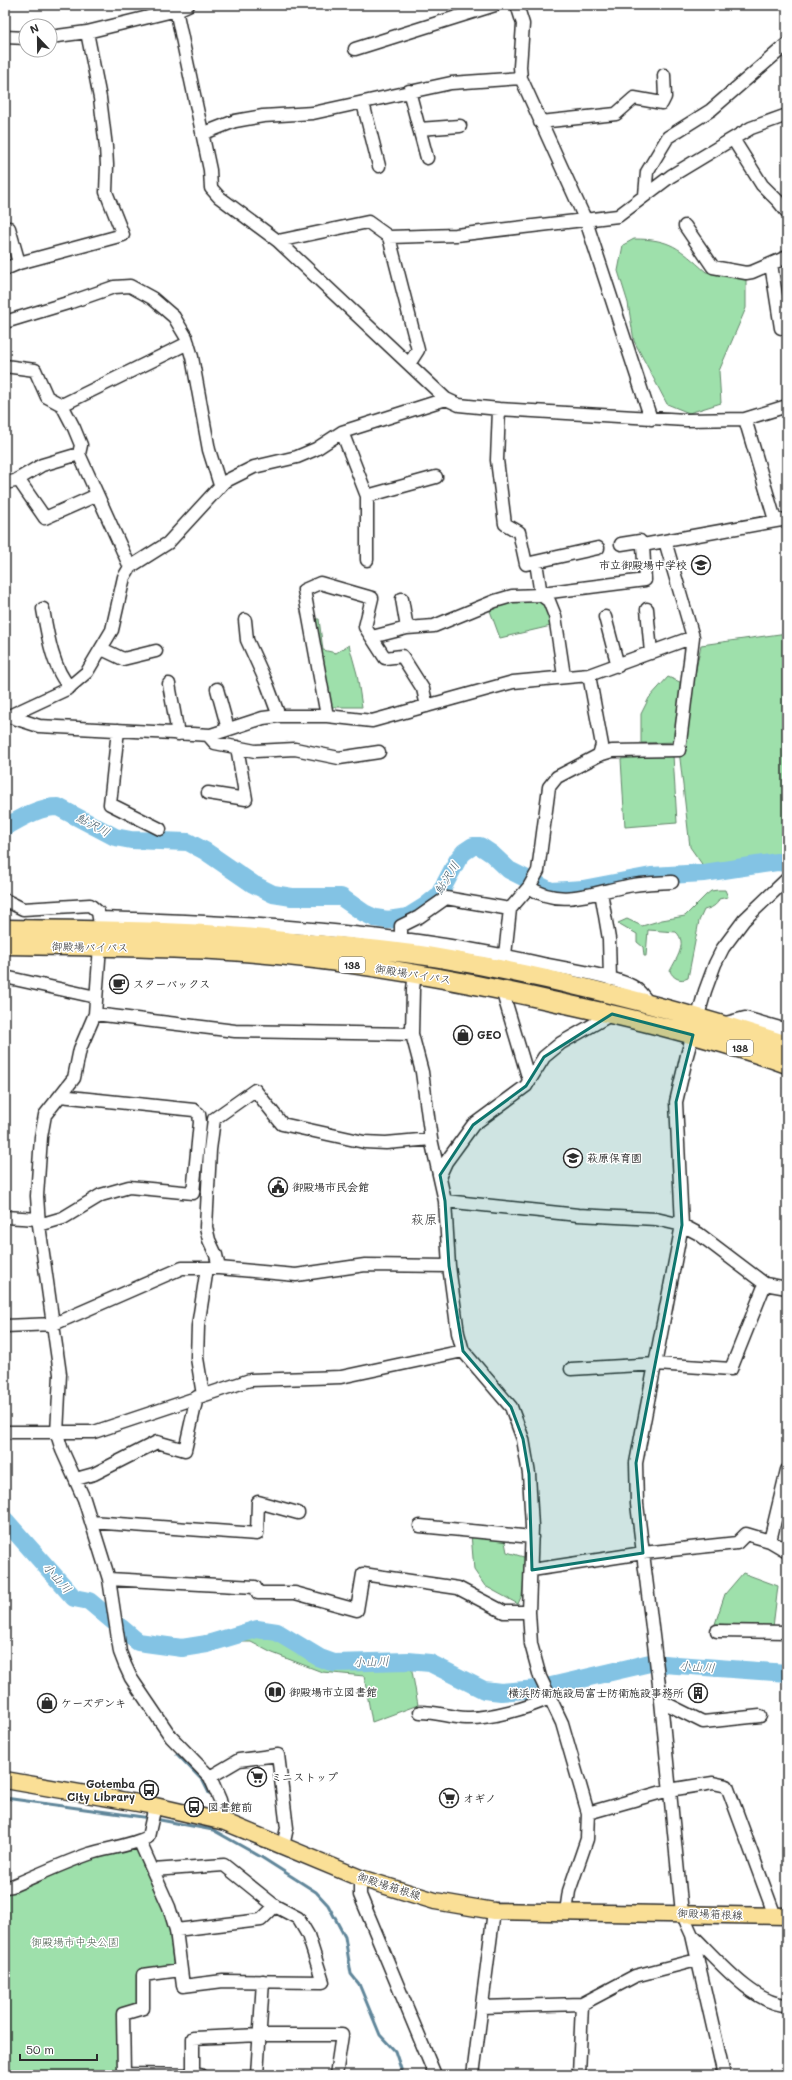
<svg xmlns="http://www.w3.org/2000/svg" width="792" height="2080" viewBox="0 0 792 2080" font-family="Mali,'Klee One',sans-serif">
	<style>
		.green { fill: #9ee0ab; stroke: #64866b }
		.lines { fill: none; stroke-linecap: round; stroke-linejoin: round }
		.stream { stroke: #60869a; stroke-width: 3 }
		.river { stroke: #83c3e4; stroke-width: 18 }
		.minor-casing { stroke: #2b2b2b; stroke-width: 15 }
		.major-casing { stroke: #2b2b2b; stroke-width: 19 }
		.highway-casing { stroke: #2b2b2b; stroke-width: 21 }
		.minor { stroke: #fff; stroke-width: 12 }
		.major { stroke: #fadf96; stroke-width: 16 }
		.highway { stroke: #fadf96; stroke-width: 18 }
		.marked { fill: #0f766e; fill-opacity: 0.2; stroke: #0f766e; stroke-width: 3; stroke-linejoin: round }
		.labels { text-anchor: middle; stroke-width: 3; stroke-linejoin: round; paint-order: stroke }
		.shield { fill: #fff; stroke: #6b6b6b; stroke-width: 1 }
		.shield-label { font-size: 10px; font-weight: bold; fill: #2b2b2b }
		.poi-label { font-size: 11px; font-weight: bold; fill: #2b2b2b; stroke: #fff; text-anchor: start }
		.street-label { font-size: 11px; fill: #2b2b2b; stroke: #fff }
		.park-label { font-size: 11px; fill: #4e6151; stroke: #fff }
		.water-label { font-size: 12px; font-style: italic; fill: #4a606c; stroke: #fff }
		.quarter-label { font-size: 13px; fill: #2b2b2b; stroke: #fff }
	</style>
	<rect width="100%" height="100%" fill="#fff"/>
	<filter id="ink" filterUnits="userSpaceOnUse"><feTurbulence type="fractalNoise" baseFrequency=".025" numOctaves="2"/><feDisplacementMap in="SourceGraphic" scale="8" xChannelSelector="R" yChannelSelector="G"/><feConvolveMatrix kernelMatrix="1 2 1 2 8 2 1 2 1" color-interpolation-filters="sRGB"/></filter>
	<g filter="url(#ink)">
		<path class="green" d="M634,239c37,0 45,9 72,33l40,1v35l-27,63 2,32 -32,10 -22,-9 -33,-63 -6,-38 -10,-32 5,-26z
			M516,598l33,3 2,25 -51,12 -11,-30z
			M312,619h7l4,31 13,3 13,-8 8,29 5,33h-33z
			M787,633v224l-83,10 -14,-20 -11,-97 22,-105z
			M668,677l12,5 -2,60 -37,1v-29l8,-16z
			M673,755l4,68 -52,4 -4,-68z
			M718,890h7l3,7 -9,2c-2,7 -8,9 -15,11l-5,11 -11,57c-8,4 -15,0 -18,-7 6,-12 18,-28 6,-39l-28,-2 -2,26h-2l-1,-9 -6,-5v-8l-19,-11 9,-4 15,7 20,-6 23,-4 21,-21 5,-4z
			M471,1534l33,3 3,15 20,6 -5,37 -4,9 -33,-18 -11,-16z
			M743,1573l35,13 -5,41 -58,-3 10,-30z
			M274,1625l64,35 75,-6 -1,17 6,34 -46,17 -8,-46 -42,-4 -52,-20 -19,-10h-73l54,-12z
			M129,1847l9,4 17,41 12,20 7,57 -36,3 1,33 -21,4 3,66h-116v-184l86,-33z"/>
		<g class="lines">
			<path class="stream" d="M177,1754l26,27 6,12
				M5,1798l145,20
				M155,1819l58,11 48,27 55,35 12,13 17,32 6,37 8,10 21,51 15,16 8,24"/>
			<path class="river" d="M5,827c17,-9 33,-20 53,-20l57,30 16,3 57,2 17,9 48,33 20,10 19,3h49l23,16 11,5 13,2 20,-3 16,-10 15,-12 19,-36 6,-7 9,-6h7l12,8 17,16 42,21 32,-2 68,-13 53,-3 73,-11 10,1
				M5,1520l69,78 15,3 49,41 44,6 25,-4 50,-15 20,3 43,26 14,5 74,-2 22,2 54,27 17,2 37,-3 112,-26 137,10"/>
			<defs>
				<path id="minor" d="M175,5l35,165 1,18 8,9 59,44 168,158 13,6 40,4 187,11 59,-1 42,-13
					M517,5l6,19 -3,43 1,11 65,143 65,198
					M5,37l21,1
					M50,37l37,-5 90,-22 11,-5
					M355,49l140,-44
					M409,91l18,67
					M363,103l16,63
					M540,122l76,-8 18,-16 28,5 3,-6 -1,-22
					M419,129l41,-3
					M202,134l33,-13 28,-5 50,-3 138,-30 70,-5
					M733,139l29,46 16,16 9,11
					M645,195l2,-23 21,-35 43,-27 76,-66
					M685,226l28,41 33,6 6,-1 35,-15
					M389,237l29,113 -9,14
					M278,241l90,-19 21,15 67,-2 162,-19 53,-40 58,-35 22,-13 36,-13
					M19,263l104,-28 -17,-43 1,-27 -1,-18 -6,-49 -13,-66
					M771,264l10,64
					M5,269l14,-6 -10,-35
					M5,322l66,-20 43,-15 16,-1 22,12 22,19 12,20 6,20 17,93 11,35
					M5,366l30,4 12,27 15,8 12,23 7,17 -2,9 51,113
					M62,405l126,-62
					M499,409l-2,51 8,64 14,8 7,32 72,-16
					M745,419l30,101
					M342,432l25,64v64
					M18,479l27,39 52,-23
					M5,483l10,-2 27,-16 37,-11
					M367,496l69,-19
					M621,544l19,-3 3,4
					M536,562l5,33 9,-3 95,-12 -2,-35 22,-4
					M402,599l5,29
					M43,609c4,23 10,62 27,78
					M647,609l4,44
					M605,617l13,49
					M245,620l2,20 20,44 12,32
					M372,637l35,-9 27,-2 61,-25 17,-5 29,-1 8,6 6,15 9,60
					M102,649l21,10 33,-8
					M589,675l13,70 -3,10
					M169,684l9,50
					M217,689l11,40
					M327,716l-23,-126 16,-7 52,15 -7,29 20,31 17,-2 21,33 4,17
					M7,717l60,-28 20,-17 25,-42 12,-53 6,-10 38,-24 56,-61 30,-15 43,-10 19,-8 26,-17 104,-33
					M11,717l28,9 172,9 52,-17 16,-2h48l45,5 141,-39 76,-7 104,-38
					M118,730l-8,74 50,25
					M208,735l7,8 40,8 40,-2 44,9 40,-6
					M208,793l38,6 -9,-52
					M529,887c30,21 62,6 94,0 16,-4 33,-4 49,-5
					M601,892l8,47 1,40
					M5,900l18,9 67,-4 8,7 2,12
					M100,918c147,4 295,12 439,45 27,6 66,11 91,22 8,3 14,12 19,19
					M401,945v-19l18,-9 27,-19 64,11
					M100,946l-5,68 -15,35 -6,29 -29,37 -4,22 -4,59 2,29 21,149 -3,60 5,16 22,49 25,80 11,73 5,13 6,13 40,59 39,40 10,23 5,22
					M505,955l5,-46 19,-22 9,-16 11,-84 8,-10 42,-22 13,-4 67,-1 14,-113 -28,-96 122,-22
					M415,973l-2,16 -1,45 10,38 9,67 14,62 4,65 9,67 5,18 48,56 12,32 6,35 3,53 -3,85 2,32 9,33 22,46 26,90 -1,26 -18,52 -3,21
					M5,977l91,20
					M502,990l27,90
					M95,1014l140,17 177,3
					M722,1024l23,-6 42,12
					M440,1175l6,-13 27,-37 53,-39 18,-29 17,-14 51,-29
					M445,1201l133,14 78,4 26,6 17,9 66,50 22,4
					M5,1217l33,2
					M39,1225l24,-7 38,-23 28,-8 64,6 7,-71 -1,-8 -5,-4 -134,-14
					M219,1268l-3,-13 -7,-15 -3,-13 4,-77 4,-31 41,-29 27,34 82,18 22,1 45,-4
					M5,1326l49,-2 128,-56h37l77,7 69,-10 84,1
					M571,1369l85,-5 75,5 34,-85
					M203,1395l-6,-37 1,-32 9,-58
					M5,1432h89l156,-52 91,-3 122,-26
					M76,1479l18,-5 63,-32 28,8 12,-53
					M91,1522l166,12 1,-32 40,11
					M420,1526l112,11
					M770,1541l17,-71
					M532,1570l111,-17 94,-10 9,-9 24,7 17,10
					M109,1579l146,8 3,6h37l62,17 6,-36 95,14 46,24h25
					M717,1631l70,1
					M661,1701l42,21 57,-6
					M420,1712c17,0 30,5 46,6 22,1 63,-10 83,-20
					M210,1777l29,-17 39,-5 9,73 -4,18
					M588,1813l81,-23 44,-7 14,3 48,130
					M140,1842l29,65 7,23 7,56 40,-5 100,1 -15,-47 -10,-17 -23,-12 -51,-41 -71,5
					M360,1878v17l75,180
					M5,1887l7,-1c26,-11 51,-23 77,-32 18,-6 42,-8 59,-17l7,-31
					M176,1930l85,-10 14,-14
					M692,1935c23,22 62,70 95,70
					M180,1970l-37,5v33l-20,6 1,60 76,1
					M482,2007l100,-3 53,-28 62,-16
					M193,2075v-37l67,-3h82l-6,40
					M257,2075l6,-94
					M473,2075l21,-164
					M579,2075l3,-71
					M724,2075l-32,-140 -10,-22 -21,-212 -24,-197 -1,-41 46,-238 -6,-123 11,-47 18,-64 10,-27 8,-16 21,-28 43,-41"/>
				<path id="major" d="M5,1780l150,26 70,16 135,56 75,23 59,10 293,5"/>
				<path id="highway" d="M5,929c67,1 133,1 200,5 33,2 66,6 99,9 45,4 90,7 135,15 118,20 234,50 348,87
					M5,945c69,1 138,2 208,5 114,6 227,26 339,51 79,17 159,36 235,63"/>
			</defs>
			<use href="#minor" class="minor-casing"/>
			<use href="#major" class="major-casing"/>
			<use href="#highway" class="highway-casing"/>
			<use href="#minor" class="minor"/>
			<use href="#major" class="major"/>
			<use href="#highway" class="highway"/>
		</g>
	</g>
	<path class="marked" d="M612,1014l81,21 -17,67 6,123 -46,238 7,90 -111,17 -3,-96 -6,-35 -12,-32 -48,-56 -14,-85 -4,-65 -5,-26 33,-50 53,-39 18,-29z"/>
	<defs>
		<symbol id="school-ring" viewBox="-11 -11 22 22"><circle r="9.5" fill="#fff" stroke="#2b2b2b" stroke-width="1.5"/><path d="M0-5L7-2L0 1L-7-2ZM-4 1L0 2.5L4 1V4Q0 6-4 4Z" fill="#2b2b2b"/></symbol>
		<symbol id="cafe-ring" viewBox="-11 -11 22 22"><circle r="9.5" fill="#fff" stroke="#2b2b2b" stroke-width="1.5"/><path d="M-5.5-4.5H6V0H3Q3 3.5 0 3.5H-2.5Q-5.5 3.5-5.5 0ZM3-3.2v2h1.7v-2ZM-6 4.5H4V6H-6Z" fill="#2b2b2b"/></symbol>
		<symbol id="shop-ring" viewBox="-11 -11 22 22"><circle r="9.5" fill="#fff" stroke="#2b2b2b" stroke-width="1.5"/><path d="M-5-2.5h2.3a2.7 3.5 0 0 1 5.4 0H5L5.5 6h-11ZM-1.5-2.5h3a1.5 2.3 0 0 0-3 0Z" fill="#2b2b2b"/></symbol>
		<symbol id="civic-ring" viewBox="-11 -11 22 22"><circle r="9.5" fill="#fff" stroke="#2b2b2b" stroke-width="1.5"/><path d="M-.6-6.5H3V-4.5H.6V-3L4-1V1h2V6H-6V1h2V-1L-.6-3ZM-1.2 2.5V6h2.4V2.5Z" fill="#2b2b2b"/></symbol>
		<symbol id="library-ring" viewBox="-11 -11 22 22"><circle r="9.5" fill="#fff" stroke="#2b2b2b" stroke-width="1.5"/><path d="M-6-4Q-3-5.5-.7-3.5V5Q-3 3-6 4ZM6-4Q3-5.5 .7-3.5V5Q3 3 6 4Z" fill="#2b2b2b"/></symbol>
		<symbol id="building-ring" viewBox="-11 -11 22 22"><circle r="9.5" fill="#fff" stroke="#2b2b2b" stroke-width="1.5"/><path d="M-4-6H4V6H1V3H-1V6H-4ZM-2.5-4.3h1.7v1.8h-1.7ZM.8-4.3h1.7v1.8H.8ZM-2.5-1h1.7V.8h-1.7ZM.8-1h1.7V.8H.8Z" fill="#2b2b2b"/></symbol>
		<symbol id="supermarket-ring" viewBox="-11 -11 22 22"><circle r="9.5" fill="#fff" stroke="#2b2b2b" stroke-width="1.5"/><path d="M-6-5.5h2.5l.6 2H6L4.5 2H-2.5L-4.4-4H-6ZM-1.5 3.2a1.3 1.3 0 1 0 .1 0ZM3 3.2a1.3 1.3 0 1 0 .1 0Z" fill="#2b2b2b"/></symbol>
		<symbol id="bus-ring" viewBox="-11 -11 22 22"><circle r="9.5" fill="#fff" stroke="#2b2b2b" stroke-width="1.5"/><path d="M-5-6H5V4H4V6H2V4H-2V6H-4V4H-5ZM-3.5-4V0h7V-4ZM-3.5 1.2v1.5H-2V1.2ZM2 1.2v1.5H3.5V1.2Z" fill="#2b2b2b"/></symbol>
	</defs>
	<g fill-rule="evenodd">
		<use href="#school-ring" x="690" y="554" width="22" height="22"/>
		<use href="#cafe-ring" x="108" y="973" width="22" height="22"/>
		<use href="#shop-ring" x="452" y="1024" width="22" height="22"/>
		<use href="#school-ring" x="562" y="1147" width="22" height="22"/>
		<use href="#civic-ring" x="267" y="1176" width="22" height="22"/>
		<use href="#library-ring" x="264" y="1681" width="22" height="22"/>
		<use href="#building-ring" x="687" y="1682" width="22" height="22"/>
		<use href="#shop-ring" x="36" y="1692" width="22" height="22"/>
		<use href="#supermarket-ring" x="246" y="1766" width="22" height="22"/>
		<use href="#bus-ring" x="138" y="1779" width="22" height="22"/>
		<use href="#supermarket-ring" x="438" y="1787" width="22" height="22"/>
		<use href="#bus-ring" x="183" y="1796" width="22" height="22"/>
	</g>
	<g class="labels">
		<g class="shield">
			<rect x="339" y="957" width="26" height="16" rx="3"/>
			<rect x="727" y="1040" width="26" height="16" rx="3"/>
		</g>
		<g class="shield-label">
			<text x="352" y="969">138</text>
			<text x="740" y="1052">138</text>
		</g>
		<g class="poi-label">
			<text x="687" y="569" text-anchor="end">市立御殿場中学校</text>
			<text x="133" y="988">スターバックス</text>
			<text x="477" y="1039">GEO</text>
			<text x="587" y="1162">萩原保育園</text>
			<text x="292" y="1191">御殿場市民会館</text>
			<text x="289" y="1696">御殿場市立図書館</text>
			<text x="684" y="1697" text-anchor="end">横浜防衛施設局富士防衛施設事務所</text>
			<text x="61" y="1707">ケーズデンキ</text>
			<text x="271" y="1781">ミニストップ</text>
			<text x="135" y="1788" text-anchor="end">Gotemba<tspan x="135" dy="13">City Library</tspan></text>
			<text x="463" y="1802">オギノ</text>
			<text x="208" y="1811">図書館前</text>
		</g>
		<g class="street-label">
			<text transform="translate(90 947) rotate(1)" y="4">御殿場バイパス</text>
			<text transform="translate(413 974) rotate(9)" y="4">御殿場バイパス</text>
			<text transform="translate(389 1886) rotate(18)" y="4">御殿場箱根線</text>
			<text transform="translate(710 1914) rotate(2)" y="4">御殿場箱根線</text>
		</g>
		<g class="park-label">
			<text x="75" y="1946">御殿場市中央公園</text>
		</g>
		<g class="water-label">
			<text transform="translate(93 825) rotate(28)" y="4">鮎沢川</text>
			<text transform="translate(447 878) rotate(-58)" y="4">鮎沢川</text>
			<text transform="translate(57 1578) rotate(48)" y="4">小山川</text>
			<text transform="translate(371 1662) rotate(-2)" y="4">小山川</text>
			<text transform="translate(697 1667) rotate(4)" y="4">小山川</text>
		</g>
		<g class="quarter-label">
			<text x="424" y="1224">萩原</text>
		</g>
	</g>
	<rect width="792" height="2080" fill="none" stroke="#fff" stroke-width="20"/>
	<rect x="10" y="10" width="772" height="2060" fill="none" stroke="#2b2b2b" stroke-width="1.5" filter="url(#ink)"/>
	<g transform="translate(38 38) rotate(338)"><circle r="19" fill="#ffffff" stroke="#aaaaaa"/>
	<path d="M0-3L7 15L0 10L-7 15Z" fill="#2b2b2b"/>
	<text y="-6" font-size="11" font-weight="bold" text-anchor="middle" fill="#2b2b2b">N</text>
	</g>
	<path d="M20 2054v6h77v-6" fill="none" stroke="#2b2b2b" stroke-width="2"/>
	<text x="26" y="2054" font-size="12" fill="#2b2b2b" stroke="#ffffff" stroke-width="3" paint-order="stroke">50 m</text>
</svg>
